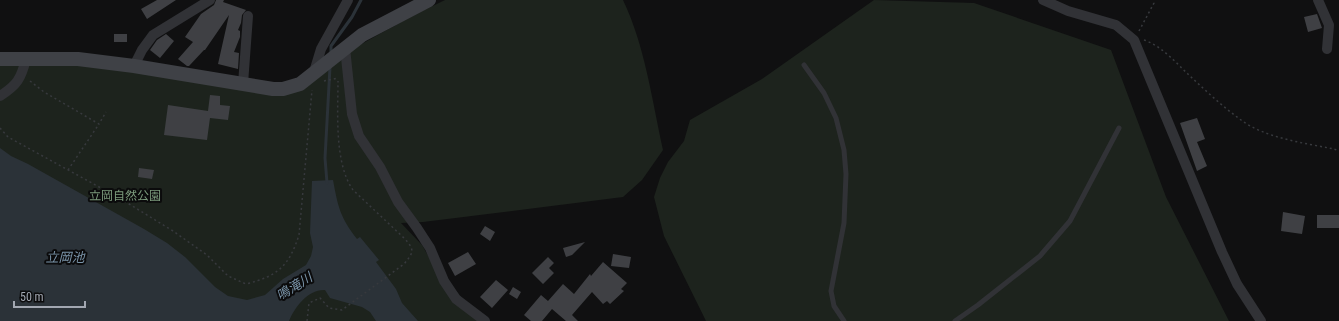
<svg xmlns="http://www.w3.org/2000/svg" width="1339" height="321" viewBox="0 0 1339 321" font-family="'Roboto Condensed','Noto Sans JP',sans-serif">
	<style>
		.green { fill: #1d231d }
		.water { fill: #2b3238 }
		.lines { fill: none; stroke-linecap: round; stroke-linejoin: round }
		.stream { stroke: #2b3238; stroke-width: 3 }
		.building { fill: #3f4044 }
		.path { stroke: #37393d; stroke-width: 1.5; stroke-dasharray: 2 3; stroke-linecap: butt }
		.lane { stroke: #313236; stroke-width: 5 }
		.street { stroke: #313236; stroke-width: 10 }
		.secondary { stroke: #3f4146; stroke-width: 14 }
		.labels { text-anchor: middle; stroke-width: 4; stroke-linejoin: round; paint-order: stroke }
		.park-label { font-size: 12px; fill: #7b9a7c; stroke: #0b0b0c }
		.water-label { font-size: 13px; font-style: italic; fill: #7b95aa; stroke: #0b0b0c }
	</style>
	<rect width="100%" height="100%" fill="#101011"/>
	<path class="green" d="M445 0H623C645 46 652 100 663 150L642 180 623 197 423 222 401 223 422 245 433 264 482 321H0V65L77 63 277 95C332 61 386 28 445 0Z
		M874 0 974 3 1111 50 1166 197 1229 321H706L664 236 654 197 660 178 668 162 684 141 690 120 762 79Z"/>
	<path class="water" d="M0 148 11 156 28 164 144 229 167 243 185 257 215 287 228 296 247 300 265 295 283 279 306 265 311 256 313 247 310 233 312 181 333 180C338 207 340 217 357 239L360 237 379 260 376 262 396 289 402 303 418 321H376L370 312 362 307 330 298 325 290C308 289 295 307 289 321H0Z"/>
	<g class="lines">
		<path class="stream" d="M331 53V46L352 17 361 0
			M327 183 325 158 330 67"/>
	</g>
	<path class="building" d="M157 0H176L147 19 141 9Z
		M216 0H224L223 2 246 10 242 15 241 23 238 30 240 31V37L234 52 239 53 238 69 218 64 229 15 205 50H204L189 66H187L178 59 193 42 185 37 201 14 214 5Z
		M1317 14 1322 28 1308 32 1304 17Z
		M114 34H127V42H114Z
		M166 34 174 41 160 58 150 50 157 40Z
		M210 95 220 96V105L230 106 228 120 210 118 207 140 164 135 168 105 208 111Z
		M1197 118 1205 139 1197 142 1207 166 1197 171 1180 123Z
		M139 168 154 170 152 179 138 177Z
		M1283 212 1305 216 1302 234 1281 231Z
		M1317 215H1339V228H1317Z
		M485 226 495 232 490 241 480 234Z
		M585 242 572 255 566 257 563 248Z
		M468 252 476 264 455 276 448 263Z
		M613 254 631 257 629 268 611 266Z
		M548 257 554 263 549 268 554 273 543 284 532 273Z
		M603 262 627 283 621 289 624 291 610 304 607 301 603 304 592 292 572 315 578 321H566L552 309 542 321H531L524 315 541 295 548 301 563 284 574 294 590 274 591 276Z
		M496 280 508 290 492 308 480 297Z
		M513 287 521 292 517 299 509 294Z"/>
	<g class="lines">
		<path class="path" d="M1139 31 1154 3V0
			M1144 40C1162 46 1176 63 1190 76 1206 91 1223 107 1241 120 1265 138 1304 143 1334 149L1339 151
			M30 81 44 92 99 124 106 112
			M324 81 338 78
			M0 128 8 137 121 199 173 231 207 255 228 276 246 284C278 276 289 266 299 235L312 90
			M68 170 99 124
			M307 321 309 303 320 298 329 308 342 310 404 264C414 252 415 250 404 238L353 190C334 163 338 112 338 81"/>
		<path class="lane" d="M804 65 824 93 836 118 844 150 846 174 844 223 831 291 834 306 844 321
			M955 321 978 305 1040 256 1070 221 1119 128"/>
		<path class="street" d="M1043 0 1068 11 1116 25 1134 40 1222 252 1237 284 1261 321
			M1318 0 1329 25 1327 49
			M345 48 352 114 359 136 380 167 398 202 417 228 430 248 444 281 456 299 485 321
			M134 66 142 50 153 35 210 0
			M314 72 321 49 348 0
			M243 84 248 16
			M0 96C17 85 21 79 26 59"/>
		<path class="secondary" d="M0 59H78L134 66 273 89H283L300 84 362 35 429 0"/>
	</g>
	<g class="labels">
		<g class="park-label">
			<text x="125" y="200">立岡自然公園</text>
		</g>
		<g class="water-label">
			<text x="65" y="262">立岡池</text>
			<text transform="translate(294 286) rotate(-32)" y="5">鳴滝川</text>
		</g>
	</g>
	<path d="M14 301v6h71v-6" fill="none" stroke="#a2a7b1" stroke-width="2"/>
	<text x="20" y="301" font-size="12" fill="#a2a7b1" stroke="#0b0b0c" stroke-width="3" paint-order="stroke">50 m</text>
</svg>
